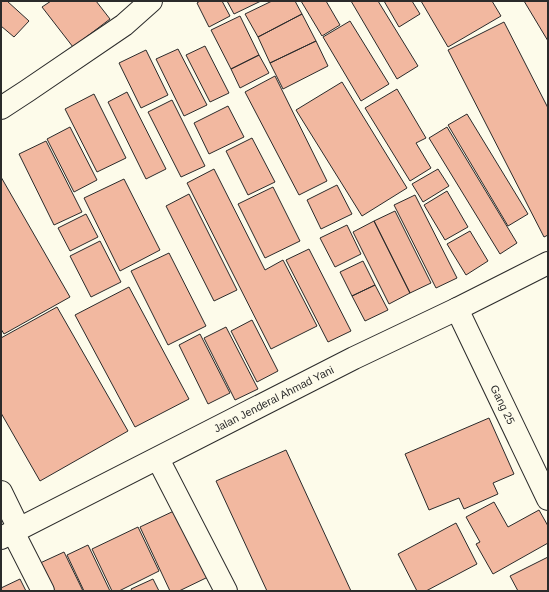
<svg xmlns="http://www.w3.org/2000/svg" width="549" height="592" viewBox="0 0 549 592" font-family="Helvetica,sans-serif">
	<style>
		.building { fill: #f2b8a0; stroke: #2b2b2b }
		.lines { fill: none; stroke-linecap: round; stroke-linejoin: round }
		.street-casing { stroke: #2b2b2b; stroke-width: 24 }
		.secondary-casing { stroke: #2b2b2b; stroke-width: 24 }
		.street { stroke: #fdfbea; stroke-width: 22 }
		.secondary { stroke: #fdfbea; stroke-width: 22 }
		.labels { text-anchor: middle; stroke-width: 3; stroke-linejoin: round; paint-order: stroke }
		.street-label { font-size: 11px; fill: #2b2b2b; stroke: #fdfbea }
	</style>
	<rect width="100%" height="100%" fill="#fdfbea"/>
	<path class="building" d="M1 1H7L29 21 14 37 1 26Z
		M51 1H96L110 19 73 47 42 7Z
		M200 1H222L230 16 209 27 197 3Z
		M227 1H261L234 14Z
		M272 1H295L302 14 258 37 245 14Z
		M301 1H326L340 25 322 36Z
		M351 1H378L418 66 397 79Z
		M384 1H412L420 14 399 27Z
		M421 1H492L501 16 448 47Z
		M524 1H548V41Z
		M302 14 316 41 270 63 258 37Z
		M240 16 259 55 231 69 211 30Z
		M350 21 389 84 361 101 323 37Z
		M504 22 548 108V235L544 237 448 50Z
		M316 41 328 66 283 89 270 63Z
		M205 46 229 93 210 102 186 55Z
		M178 49 207 105 184 116 156 59Z
		M146 50 168 95 141 108 119 63Z
		M259 55 269 73 240 88 231 69Z
		M275 76 327 181 299 195 245 92Z
		M342 82 407 188 362 216 296 110Z
		M397 89 426 138 416 143 431 168 410 181 365 108Z
		M127 92 166 169 146 179 108 102Z
		M94 94 126 158 97 172 65 109Z
		M172 100 205 166 181 177 148 112Z
		M228 106 244 137 209 154 194 123Z
		M467 114 528 214 508 226 448 125Z
		M70 127 97 180 74 192 47 139Z
		M447 127 517 243 500 254 429 138Z
		M252 138 275 182 248 195 226 151Z
		M46 141 82 212 54 225 19 154Z
		M214 169 265 270 283 260 317 326 271 349 187 183Z
		M438 169 449 186 423 202 412 184Z
		M1 177 70 297 4 334 1 329Z
		M124 179 160 250 120 271 84 198Z
		M337 185 352 214 321 229 307 200Z
		M273 187 300 241 265 258 238 204Z
		M447 191 468 227 445 240 424 205Z
		M189 194 237 290 214 301 166 206Z
		M415 195 457 278 436 288 394 205Z
		M395 211 431 283 410 293 374 221Z
		M86 214 98 237 70 251 58 228Z
		M374 221 410 293 389 304 353 232Z
		M347 225 361 254 335 267 320 238Z
		M470 231 488 261 466 275 447 244Z
		M100 241 121 282 91 297 70 256Z
		M309 249 351 331 328 342 286 260Z
		M169 253 206 326 168 345 131 271Z
		M363 261 375 285 352 296 340 272Z
		M375 285 388 310 365 321 352 296Z
		M129 287 189 399 135 427 75 315Z
		M57 307 128 431 40 481 1 413V338Z
		M252 320 278 371 257 382 231 331Z
		M226 327 258 389 235 400 204 338Z
		M200 334 230 393 208 404 179 345Z
		M489 418 514 474 493 483 498 494 464 509 459 498 429 510 405 454Z
		M286 450 351 591H267L216 481Z
		M494 502 508 527 539 510 548 526V543L493 574 476 544 480 542 466 517Z
		M176 510 208 577 179 591H170L140 527Z
		M456 523 477 564 426 591H417L398 554Z
		M138 527 159 571 119 591H112L92 549Z
		M88 545 110 591H84L67 555Z
		M64 552 83 591H51L38 564Z
		M548 557V591H518L510 576Z
		M20 579 26 591H1V588Z
		M153 579 159 591H132L131 589Z"/>
	<g class="lines">
		<defs>
			<g id="street">
				<path d="M1 108 27 91 124 25 151 1"/>
				<path id="s1" d="M457 309 548 499"/>
				<path d="M158 459 226 591"/>
				<path d="M1 492 19 529"/>
				<path d="M13 532 43 591"/>
			</g>
			<g id="secondary">
				<path id="s2" d="M1 538 354 358 457 309 548 263"/>
			</g>
		</defs>
		<use href="#street" class="street-casing"/>
		<use href="#secondary" class="secondary-casing"/>
		<use href="#street" class="street"/>
		<use href="#secondary" class="secondary"/>
	</g>
	<g class="labels">
		<g class="street-label">
			<text dy="4" stroke="none"><textPath href="#s2" startOffset="306">Jalan Jenderal Ahmad Yani</textPath></text>
			<text dy="4" stroke="none"><textPath href="#s1" startOffset="106">Gang 25</textPath></text>
		</g>
	</g>
	<rect width="549" height="592" fill="none" stroke="#2b2b2b" stroke-width="4"/>
</svg>
